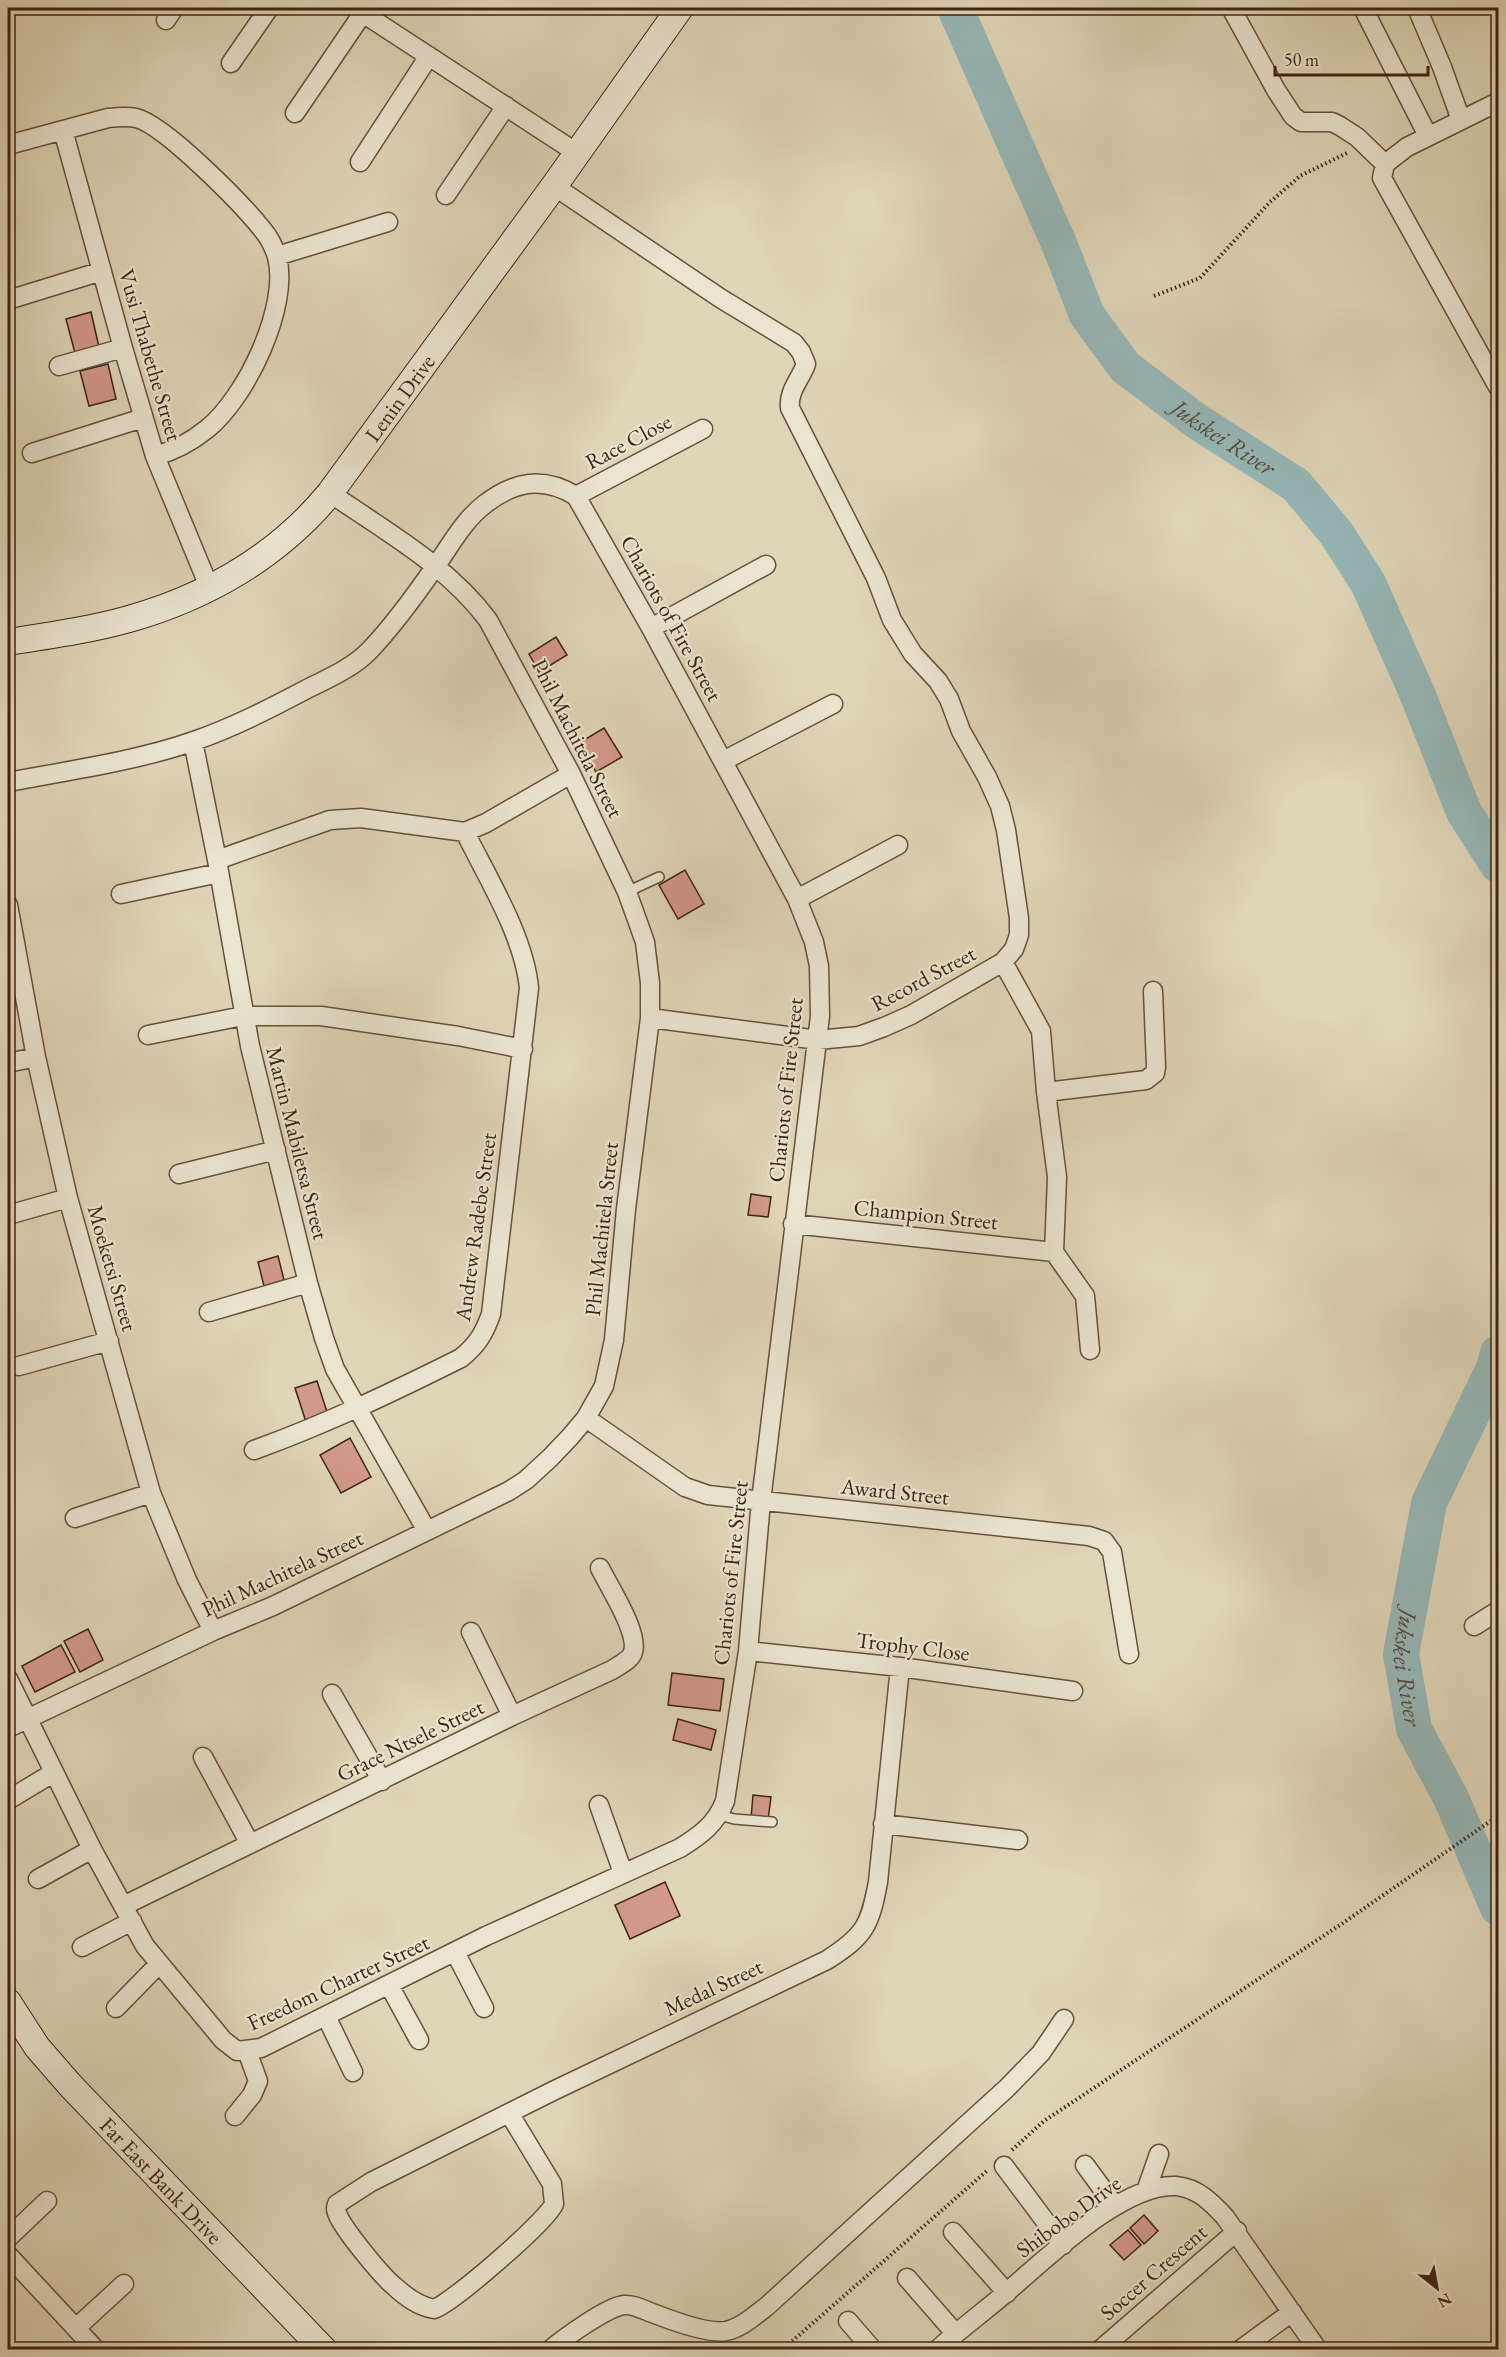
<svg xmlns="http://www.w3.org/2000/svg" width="1506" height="2357" viewBox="0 0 1506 2357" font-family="'EB Garamond',serif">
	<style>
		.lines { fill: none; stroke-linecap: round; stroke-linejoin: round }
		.river { stroke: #96b7b7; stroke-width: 36 }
		.building { fill: #d2988b; stroke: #3f2310; stroke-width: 1.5 }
		.lane-casing { stroke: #67503a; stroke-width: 12 }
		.street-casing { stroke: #67503a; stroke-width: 21 }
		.secondary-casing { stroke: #3f2310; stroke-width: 28 }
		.path { stroke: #3f2310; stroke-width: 4; stroke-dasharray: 1.5 3; stroke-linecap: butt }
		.lane { stroke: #eae4d0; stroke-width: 9 }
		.street { stroke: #eae4d0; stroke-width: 18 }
		.secondary { stroke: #eae4d0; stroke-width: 26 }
		.labels { text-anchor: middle; stroke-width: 4.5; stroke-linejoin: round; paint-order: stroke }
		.street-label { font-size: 22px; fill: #3f2310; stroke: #eae4d0 }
		.water-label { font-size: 24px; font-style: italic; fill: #55483a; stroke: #eae4d0 }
	</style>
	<rect width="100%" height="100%" fill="#dfd5b7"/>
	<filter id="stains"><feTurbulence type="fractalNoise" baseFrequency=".00333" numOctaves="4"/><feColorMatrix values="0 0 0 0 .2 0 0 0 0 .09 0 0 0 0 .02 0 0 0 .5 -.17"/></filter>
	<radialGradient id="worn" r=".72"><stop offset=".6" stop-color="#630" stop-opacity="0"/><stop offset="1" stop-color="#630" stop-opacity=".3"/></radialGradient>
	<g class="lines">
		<g class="river">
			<path id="s1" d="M955 8 1060 246 1087 315 1125 367 1195 420 1296 485 1336 533 1368 583 1417 693 1464 812 1498 865"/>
			<path id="s2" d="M1498 1353 1494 1368 1429 1503 1401 1654 1414 1729 1451 1798 1498 1908"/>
		</g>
	</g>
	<path class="building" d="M91 312 99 347 75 353 66 319Z
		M108 364 116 399 89 406 80 371Z
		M556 637 567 655 539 672 529 654Z
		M604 728 622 757 596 772 579 743Z
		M685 870 704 904 678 919 659 885Z
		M751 1194 771 1197 768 1217 748 1215Z
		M278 1256 284 1280 264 1286 258 1262Z
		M317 1381 328 1415 306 1422 295 1388Z
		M350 1438 371 1477 341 1493 320 1455Z
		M88 1629 103 1660 80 1672 64 1641Z
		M61 1645 75 1672 35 1692 22 1666Z
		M672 1673 724 1679 720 1711 668 1705Z
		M678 1719 716 1730 711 1750 673 1740Z
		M753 1795 771 1797 768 1820 751 1818Z
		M665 1882 680 1916 630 1939 615 1905Z
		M1144 2215 1158 2231 1144 2244 1130 2228Z
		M1128 2230 1141 2245 1124 2260 1110 2245Z"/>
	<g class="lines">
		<defs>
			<path id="lane" d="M627 892 659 877
				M719 1815 734 1819 772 1822"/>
			<path id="street" d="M355 8 577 153
				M1231 8 1276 90 1293 116 1301 122H1332L1340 126 1357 137 1385 164
				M1363 8 1428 136
				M1417 8 1442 67 1461 120
				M166 20 174 8
				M231 63 269 8
				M1498 102 1407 147 1385 164 1382 178 1498 387
				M295 113 363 13
				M63 130 123 348 155 456 210 589
				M8 145 108 118C118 117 127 116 136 118 165 125 242 204 262 229 269 237 274 247 277 257 290 306 246 398 207 429 192 441 174 451 155 456
				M360 162 429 56
				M554 186 720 298 794 343 801 352 806 364C800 380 788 391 790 408L876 578 892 620 913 654 938 681 949 699 961 731 987 777 1000 806 1006 830 1019 918V935L1014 949 1003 962 911 1015 884 1027 859 1036 818 1040 650 1018
				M446 195 506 106
				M277 256 388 222
				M8 300 102 271
				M59 366 123 348
				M32 453 143 418
				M576 496 703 429
				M651 628 766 565
				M193 741 217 860 250 1046 308 1283 324 1338 335 1369 427 1531
				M723 761 833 704
				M8 782C67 771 137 761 194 741 232 728 269 709 305 690 327 679 353 668 370 650 392 627 419 590 437 564 452 543 464 520 485 504 515 481 543 476 576 496L651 628 797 899 814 942 819 966 820 1016 761 1501 748 1651 725 1801C716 1824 701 1835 680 1848L486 1936 261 2048 237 2051 223 2040 145 1946 92 1849 8 1679
				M217 860 330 820 361 818 465 832 486 823 571 774
				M121 894 219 873
				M797 899 898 845
				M8 905 36 1057 68 1198 151 1493 187 1580 213 1631
				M1003 962 1041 1031 1046 1092 1057 1177 1054 1252 1085 1296 1090 1350
				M148 1035 243 1016H321L458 1036 523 1049
				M8 1063 36 1057
				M1046 1092 1146 1080 1155 1073 1156 1067 1153 991
				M179 1174 276 1150
				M8 1215 68 1198
				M793 1224 1054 1252
				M209 1312 308 1283
				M19 1366 109 1341
				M586 1418 685 1487 708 1495 1089 1536 1104 1541 1112 1552 1129 1654
				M254 1450C326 1424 393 1392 461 1358 477 1345 484 1334 491 1314L529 988C524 936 488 879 465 832
				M75 1518 151 1493
				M1474 1626 1498 1611
				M471 1632 512 1716
				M748 1651 900 1667 1073 1691
				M332 1694 382 1781
				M8 1728 213 1631 273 1606 509 1491 526 1480 550 1458 570 1437 586 1418 604 1386 614 1340 626 1209 650 1018V983L645 942 627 892 571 774 488 620C448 566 385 531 330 493
				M203 1757 250 1844
				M8 1800 53 1773
				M599 1805 623 1873
				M883 1824 1018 1840
				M38 1879 92 1849
				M123 1906 512 1716 612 1670C619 1665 631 1660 633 1652 639 1632 609 1587 600 1568
				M82 1947 132 1921
				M455 1952 484 2008
				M389 1985 419 2040
				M116 2008 159 1964
				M326 2016 353 2072
				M509 2113 552 2184 554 2204C546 2222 452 2303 434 2309 418 2306 406 2297 394 2286 381 2275 342 2228 337 2213 335 2208 336 2208 337 2204L371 2182 553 2091 827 1960C865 1936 870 1925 878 1882L900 1667
				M235 2116 252 2095 258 2081 247 2051
				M1085 2165 1115 2206
				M1004 2166 1063 2245
				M1146 2191 1159 2154
				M953 2232 1007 2293
				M8 2238 47 2201
				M8 2255 96 2350
				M907 2278 955 2333
				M848 2321 873 2350
				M76 2328 124 2284
				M550 2350C564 2338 607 2307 624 2305 634 2304 646 2311 655 2314 673 2321 708 2334 726 2331 741 2328 754 2316 766 2307L1007 2088 1041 2053 1064 2019
				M937 2350C960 2329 985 2311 1008 2291 1047 2258 1123 2183 1176 2186 1198 2188 1212 2203 1225 2217L1318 2350
				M1100 2350 1237 2231
				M1240 2350 1292 2312"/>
			<g id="secondary">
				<path id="s3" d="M8 642C47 636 90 630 129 619 207 597 278 556 330 493L554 186 680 8"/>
				<path id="s4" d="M8 2002 37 2047 70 2085 324 2350"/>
			</g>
		</defs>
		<use href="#lane" class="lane-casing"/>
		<use href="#street" class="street-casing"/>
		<use href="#secondary" class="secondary-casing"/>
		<path class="path" d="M1154 296 1200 278 1270 202 1300 176 1347 153
			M1012 2150 1044 2121 1340 1925 1498 1816
			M782 2350 988 2170"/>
		<use href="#lane" class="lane"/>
		<use href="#street" class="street"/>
		<use href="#secondary" class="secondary"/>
	</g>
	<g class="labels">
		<g class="street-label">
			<text transform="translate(151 355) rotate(74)" y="8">Vusi Thabethe Street</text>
			<text dy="8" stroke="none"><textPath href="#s3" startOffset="482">Lenin Drive</textPath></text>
			<text transform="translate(628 441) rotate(-28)" y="8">Race Close</text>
			<text transform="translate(672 618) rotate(61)" y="8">Chariots of Fire Street</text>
			<text transform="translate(578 738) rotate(63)" y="8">Phil Machitela Street</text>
			<text transform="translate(923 978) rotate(-28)" y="8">Record Street</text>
			<text transform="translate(785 1090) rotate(-84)" y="8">Chariots of Fire Street</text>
			<text transform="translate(298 1143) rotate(76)" y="8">Martin Mabiletsa Street</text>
			<text transform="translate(926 1214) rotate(6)" y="8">Champion Street</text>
			<text transform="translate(475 1227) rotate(-82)" y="8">Andrew Radebe Street</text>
			<text transform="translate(601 1229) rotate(-84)" y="8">Phil Machitela Street</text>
			<text transform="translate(113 1268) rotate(74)" y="8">Moeketsi Street</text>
			<text transform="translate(895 1491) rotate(6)" y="8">Award Street</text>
			<text transform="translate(282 1573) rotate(-25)" y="8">Phil Machitela Street</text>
			<text transform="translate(730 1573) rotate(-84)" y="8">Chariots of Fire Street</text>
			<text transform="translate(913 1646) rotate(7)" y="8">Trophy Close</text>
			<text transform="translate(410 1740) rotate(-26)" y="8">Grace Ntsele Street</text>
			<text transform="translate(338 1982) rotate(-25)" y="8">Freedom Charter Street</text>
			<text transform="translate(713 1987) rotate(-25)" y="8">Medal Street</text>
			<text dy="8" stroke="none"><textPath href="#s4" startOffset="236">Far East Bank Drive</textPath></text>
			<text transform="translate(1068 2216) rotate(-36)" y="8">Shibobo Drive</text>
			<text transform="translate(1153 2272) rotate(-41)" y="8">Soccer Crescent</text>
		</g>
		<g class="water-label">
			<text dy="8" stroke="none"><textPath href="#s1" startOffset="520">Jukskei River</textPath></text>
			<text dy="8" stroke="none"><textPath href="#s2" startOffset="333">Jukskei River</textPath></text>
		</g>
	</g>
	<rect width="1506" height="2357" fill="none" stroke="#dfd5b7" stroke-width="30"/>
	<rect x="9" y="9" width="1488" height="2339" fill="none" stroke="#3f2310" stroke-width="3"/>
	<rect x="15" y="15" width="1476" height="2327" fill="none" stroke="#3f2310" stroke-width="1.5"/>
	<g transform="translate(1437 2288) rotate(149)" stroke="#eae4d0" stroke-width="4.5" paint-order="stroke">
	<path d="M0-4.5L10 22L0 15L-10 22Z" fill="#3f2310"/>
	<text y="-9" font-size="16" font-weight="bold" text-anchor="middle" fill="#3f2310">N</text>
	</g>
	<path d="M1275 66v9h153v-9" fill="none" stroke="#3f2310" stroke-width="3"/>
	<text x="1284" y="66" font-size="18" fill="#3f2310" stroke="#eae4d0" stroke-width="4.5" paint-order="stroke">50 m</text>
	<rect width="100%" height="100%" filter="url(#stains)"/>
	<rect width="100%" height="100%" fill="url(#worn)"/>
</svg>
